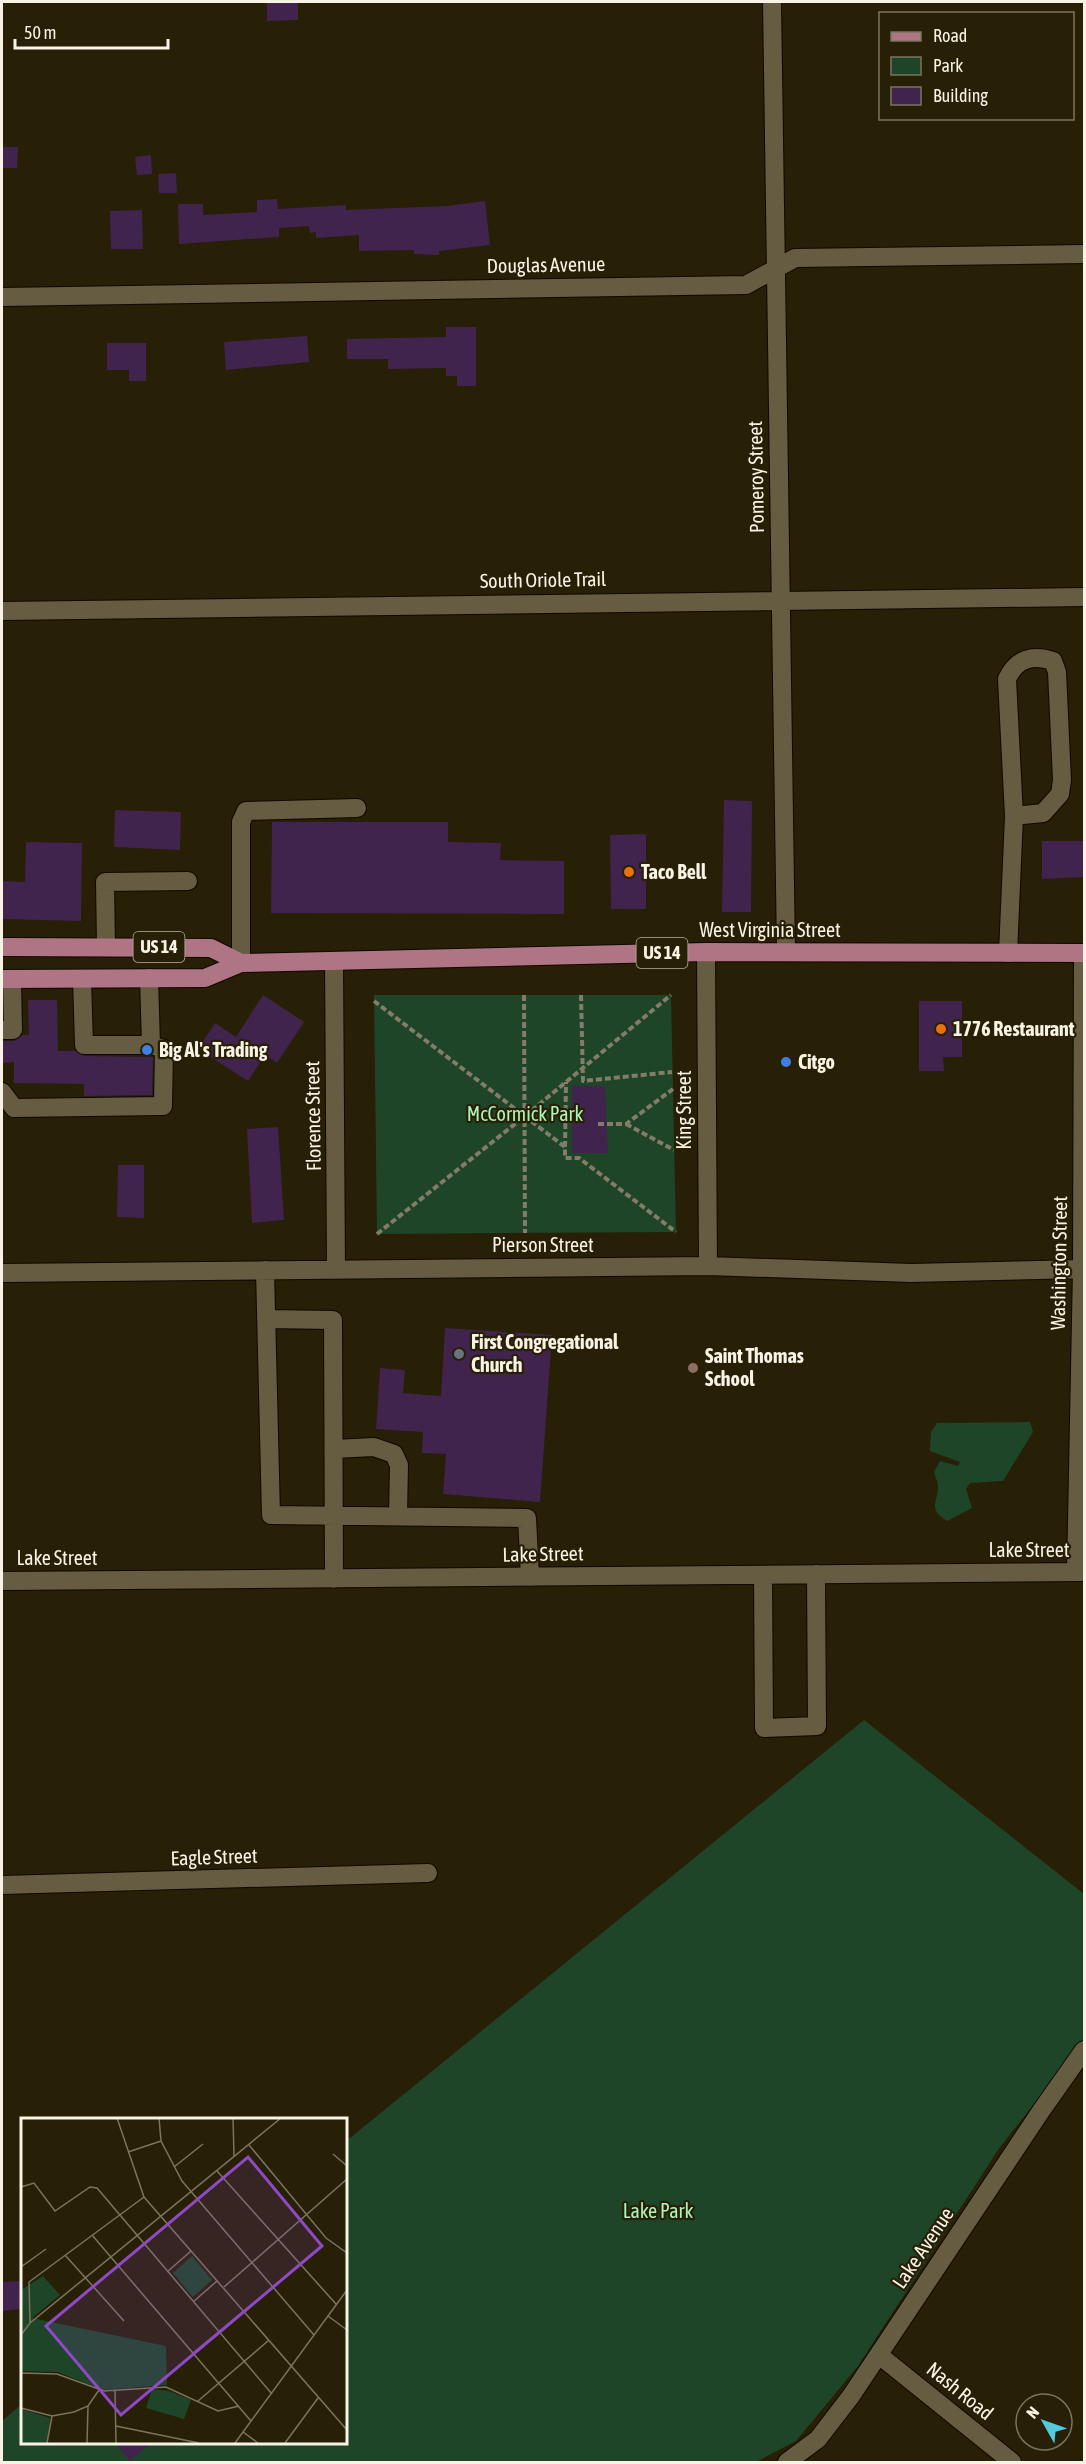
<svg xmlns="http://www.w3.org/2000/svg" width="1086" height="2464" viewBox="0 0 1086 2464" font-family="'Asap Condensed',sans-serif">
	<style>
		.green { fill: #1f4528 }
		.building { fill: #40244d }
		.lines { fill: none; stroke-linecap: round; stroke-linejoin: round }
		.minor-casing { stroke: #100800; stroke-width: 20 }
		.major-casing { stroke: #100800; stroke-width: 20 }
		.path { stroke: #837c68; stroke-width: 4; stroke-dasharray: 6 3; stroke-linecap: butt }
		.minor { stroke: #655c42; stroke-width: 18 }
		.major { stroke: #af7585; stroke-width: 18 }
		.food-dot { fill: #e8710a; stroke: #271f06; stroke-width: 2 }
		.shop-dot { fill: #3f7fe0; stroke: #271f06; stroke-width: 2 }
		.worship-dot { fill: #6b7280; stroke: #271f06; stroke-width: 2 }
		.education-dot { fill: #8d6e63; stroke: #271f06; stroke-width: 2 }
		.labels { text-anchor: middle; stroke-width: 4.5; stroke-linejoin: round; paint-order: stroke }
		.shield { fill: #271f06; stroke: #b9b3a1; stroke-width: 1.5 }
		.shield-label { font-size: 18px; font-weight: bold; fill: #f8f3e4 }
		.street-label { font-size: 20px; fill: #f8f3e4; stroke: #271f06 }
		.poi-label { font-size: 20px; font-weight: bold; fill: #f8f3e4; stroke: #271f06; text-anchor: start }
		.park-label { font-size: 20px; fill: #adf5b9; stroke: #271f06 }
		.inset-road { fill: none; stroke: #7b745f; stroke-width: 1.5 }
		.view { fill: #8e4ac5; fill-opacity: 0.15; stroke: #8e4ac5; stroke-width: 3 }
		.inset-edge { fill: none; stroke: #f8f3e4; stroke-width: 3 }
	</style>
	<rect width="100%" height="100%" fill="#271f06"/>
	<path class="green" d="M374 995H671L676 1232 377 1234Z
		M1030 1422 1033 1432 1003 1481 970 1483 966 1489 972 1508 947 1521C927 1508 938 1503 938 1486 938 1482 935 1476 934 1472L940 1461 958 1466 960 1462 930 1451 931 1432 937 1423Z
		M864 1720 1084 1894V2041L1000 2147 858 2366 796 2441 756 2462H2V2421L22 2404V2442H345V2142Z"/>
	<path class="building" d="M267 2H298V20L267 21Z
		M2 147H18L17 168H2Z
		M151 155 152 174 137 175 135 157Z
		M176 173 177 193H159L158 174Z
		M277 199 278 209 346 205V210L447 206 485 201 490 245 439 251V255L414 254V250L359 251V235L316 238V232L310 233 309 226 279 228V237L179 244 178 204H203V215L257 212V200Z
		M142 210 143 249H111L110 211Z
		M446 327H476V386H457V376H446V368L388 369V359H347V339L446 337Z
		M307 336 309 362 226 370 224 342Z
		M107 343H146V381H129V370H107Z
		M724 800 752 801 751 912H722Z
		M115 810 181 812 180 850 114 847Z
		M272 822H448V842L501 843 500 860 564 861V914L271 913Z
		M646 834V909H611L610 835Z
		M1042 841H1084V877L1042 879Z
		M26 842 82 843 81 921 2 919V881L25 882Z
		M263 995 304 1022 277 1063 265 1055 248 1081 198 1049 215 1023 236 1037Z
		M28 1000H57L58 1051H75L84 1056 153 1057 152 1095 84 1096V1084L14 1083V1062L2 1063V1041H14L23 1035H29Z
		M919 1001H962V1057H943L944 1071H919Z
		M572 1086H605L608 1153H572Z
		M278 1127 284 1220 252 1223 247 1129Z
		M118 1165H144V1218L117 1217Z
		M445 1328 552 1335 540 1502 443 1494 446 1454 422 1453 423 1432 376 1429 380 1368 405 1370 403 1393 441 1396Z
		M20 2281 22 2309 2 2311V2282Z
		M114 2442H153L130 2461Z"/>
	<g class="lines">
		<defs>
			<path id="minor" d="M772 2 786 952
				M2 297 746 285 795 258 1084 254
				M2 611 1084 597
				M106 946 105 882 188 881
				M706 952 708 1266
				M1008 953 1014 816 1007 679C1016 659 1032 654 1053 661L1057 672 1062 780 1060 794 1043 813 1014 816
				M334 962 336 1269
				M241 963V822L246 811 357 808
				M149 978 151 1045
				M2 1030H13L12 979
				M2 1092 14 1108 163 1106 164 1049 151 1045H84L82 979
				M265 1270 271 1515 527 1518 530 1577
				M2 1273 708 1266 911 1273 1084 1269
				M266 1319 333 1320 334 1579
				M334 1449 374 1447 394 1454 399 1465 398 1516
				M1076 1572 1082 1269 1083 953
				M763 1575 764 1728 817 1726 816 1574
				M2 1581 1084 1572
				M2 1885 428 1873
				M879 2355 1012 2462
				M787 2462 818 2439 851 2396 1041 2111 1084 2050"/>
			<path id="major" d="M2 947 211 948 241 963
				M2 979 205 978 241 963 706 952 1084 953"/>
		</defs>
		<use href="#minor" class="minor-casing"/>
		<use href="#major" class="major-casing"/>
		<path class="path" d="M524 995 525 1233
			M581 995 583 1081 672 1072
			M374 1001 565 1147V1158H579L676 1232
			M598 1124H626L673 1089
			M626 1124 674 1150
			M565 1147 566 1082
			M377 1234 525 1116 671 995"/>
		<use href="#minor" class="minor"/>
		<use href="#major" class="major"/>
	</g>
	<g class="food-dot">
		<circle cx="629" cy="872" r="6"/>
		<circle cx="941" cy="1029" r="6"/>
	</g>
	<g class="shop-dot">
		<circle cx="147" cy="1050" r="6"/>
		<circle cx="786" cy="1062" r="6"/>
	</g>
	<circle class="worship-dot" cx="459" cy="1354" r="6"/>
	<circle class="education-dot" cx="693" cy="1368" r="6"/>
	<g class="labels">
		<g class="shield">
			<rect x="133.5" y="932" width="51" height="30" rx="4.5"/>
			<rect x="636.5" y="938" width="51" height="30" rx="4.5"/>
		</g>
		<g class="shield-label">
			<text x="159" y="953">US 14</text>
			<text x="662" y="959">US 14</text>
		</g>
		<g class="street-label">
			<text transform="translate(546 265) rotate(-1)" y="7">Douglas Avenue</text>
			<text transform="translate(756 477) rotate(-91)" y="7">Pomeroy Street</text>
			<text transform="translate(543 580) rotate(-1)" y="7">South Oriole Trail</text>
			<text x="770" y="937">West Virginia Street</text>
			<text transform="translate(684 1110) rotate(-90)" y="7">King Street</text>
			<text transform="translate(313 1116) rotate(-91)" y="7">Florence Street</text>
			<text x="543" y="1252">Pierson Street</text>
			<text transform="translate(1059 1263) rotate(-89)" y="7">Washington Street</text>
			<text x="1029" y="1557">Lake Street</text>
			<text transform="translate(543 1554) rotate(-1)" y="7">Lake Street</text>
			<text x="57" y="1565">Lake Street</text>
			<text transform="translate(214 1857) rotate(-2)" y="7">Eagle Street</text>
			<text transform="translate(923 2248) rotate(-56)" y="7">Lake Avenue</text>
			<text transform="translate(960 2391) rotate(39)" y="7">Nash Road</text>
		</g>
		<g class="poi-label">
			<text x="641" y="879">Taco Bell</text>
			<text x="953" y="1036">1776 Restaurant</text>
			<text x="159" y="1057">Big Al's Trading</text>
			<text x="798" y="1069">Citgo</text>
			<text x="471" y="1349">First Congregational<tspan x="471" dy="23">Church</tspan></text>
			<text x="705" y="1363">Saint Thomas<tspan x="705" dy="23">School</tspan></text>
		</g>
		<g class="park-label">
			<text x="525" y="1121">McCormick Park</text>
			<text x="658" y="2218">Lake Park</text>
		</g>
	</g>
	<g transform="translate(21 2118)">
		<rect width="326" height="326" fill="#271f06"/>
		<path d="M171 138 191 162 172 179 152 155ZM22 158 39 177 11 200 145 228 146 267 82 272 37 254 0 253V172ZM131 271 148 273 170 282 163 301 125 290ZM0 291 29 300 26 325H0Z" fill="#1f4528"/>
		<path class="inset-road" d="M96 0 123 79 326 312M138 0 140 23 161 63 293 217M212 0 213 38M228 27 305 120 326 135M107 34 140 23M312 36 326 48M153 49 182 26M196 53 315 186M0 69 13 65 34 93 69 69 76 70 251 276M71 117 230 303M44 137 103 203M0 149 25 131M146 154 170 133M203 169 326 61M172 184 196 163M307 198 326 212M9 205 8 164 123 79M0 217 9 205 260 0M172 235 222 194M0 255 36 256 83 273 145 269 197 293 218 288M94 273 95 325M177 283 248 222M0 290 31 298 53 294 67 288 78 272M95 308 178 325M222 314 237 325M26 325 31 298M66 325 67 288M214 325 326 172M264 325 297 280"/>
		<path class="view" d="M227 39 301 128 100 297 25 208Z"/>
		<rect width="326" height="326" class="inset-edge"/>
	</g>
	<rect width="1086" height="2464" fill="none" stroke="#f8f3e4" stroke-width="6"/>
	<rect x="879" y="12" width="195" height="108" fill="#271f06" stroke="#7b745f" stroke-width="1.5"/>
	<rect x="891" y="32" width="30" height="9" fill="#af7585" stroke="#7b745f" stroke-width="1.5"/>
	<text x="933" y="42" font-size="18" fill="#f8f3e4">Road</text>
	<rect x="891" y="57" width="30" height="18" fill="#1f4528" stroke="#7b745f" stroke-width="1.5"/>
	<text x="933" y="72" font-size="18" fill="#f8f3e4">Park</text>
	<rect x="891" y="87" width="30" height="18" fill="#40244d" stroke="#7b745f" stroke-width="1.5"/>
	<text x="933" y="102" font-size="18" fill="#f8f3e4">Building</text>
	<g transform="translate(1044 2422) rotate(310)"><circle r="28" fill="#271f06" stroke="#7b745f" stroke-width="1.5"/>
	<path d="M0-4.5L10 22L0 15L-10 22Z" fill="#54cadd"/>
	<text y="-9" font-size="16" font-weight="bold" text-anchor="middle" fill="#f8f3e4">N</text>
	</g>
	<path d="M15 39v9h153v-9" fill="none" stroke="#f8f3e4" stroke-width="3"/>
	<text x="24" y="39" font-size="18" fill="#f8f3e4" stroke="#271f06" stroke-width="4.5" paint-order="stroke">50 m</text>
</svg>
